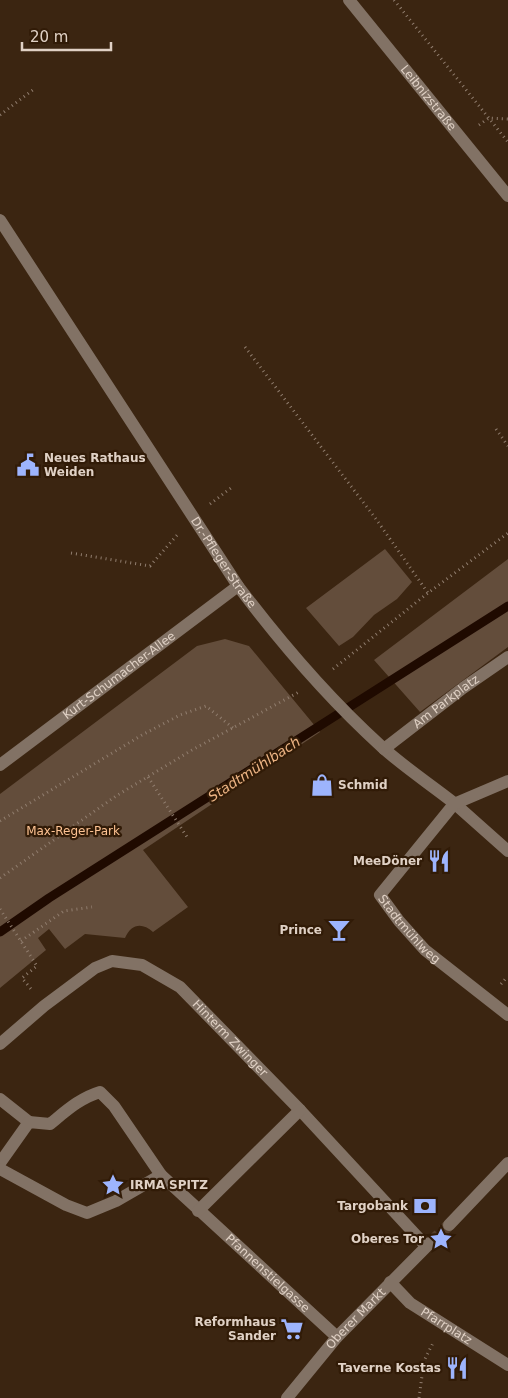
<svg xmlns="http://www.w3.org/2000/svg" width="508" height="1398" viewBox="0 0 508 1398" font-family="'DejaVu Sans',sans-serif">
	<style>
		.green { fill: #634d3b }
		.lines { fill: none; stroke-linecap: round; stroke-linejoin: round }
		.stream { stroke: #1f0a00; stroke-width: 9 }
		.minor-tunnel { stroke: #543f2c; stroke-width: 12; stroke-dasharray: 12 6; stroke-linecap: butt }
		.path { stroke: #917e6f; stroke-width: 3; stroke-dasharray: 1 4; stroke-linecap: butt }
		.minor { stroke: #827265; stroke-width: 12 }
		.labels { text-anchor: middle; stroke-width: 4.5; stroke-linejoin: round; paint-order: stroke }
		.street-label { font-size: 12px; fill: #e0d1c5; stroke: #311b07 }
		.poi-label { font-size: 12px; font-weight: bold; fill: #e0d1c5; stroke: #311b07; text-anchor: end }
		.park-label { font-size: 12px; fill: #fec393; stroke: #311b07 }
		.water-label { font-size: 14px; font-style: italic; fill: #edb484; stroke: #311b07 }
	</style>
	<rect width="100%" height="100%" fill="#3b2511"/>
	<path class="green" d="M385 549 412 582 397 599 374 615 353 637 339 646 306 608Z
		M508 559V647L420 712 374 660Z
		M225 639 249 646 320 732 143 850 188 907 153 932C142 922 131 924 125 938L85 934 65 949 49 929 38 938 46 950 0 988V794L197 646Z"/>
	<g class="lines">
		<path class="stream" d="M0 932 49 898 508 606"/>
		<path class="minor-tunnel" d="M430 1243 449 1225"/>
		<path class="path" d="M394 0 508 142
			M0 115 34 89
			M479 125 489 118 508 119
			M245 347 376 519 428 593
			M496 429 508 446
			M210 504 231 488
			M71 553 150 566 178 534
			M333 669 428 593 508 533
			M148 777 187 837
			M0 821 142 735 180 715 206 706 233 728
			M0 878 116 796 192 750 299 692
			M0 909 37 966 22 978 31 989
			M21 941 64 911 92 907
			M501 984 507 977
			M419 1398 424 1361 433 1343"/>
		<g class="minor">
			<path id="s1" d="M349 0 508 196"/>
			<path id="s2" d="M0 220 238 586C281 643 329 699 382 747 404 767 430 784 454 803 472 819 490 835 508 851"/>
			<path id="s3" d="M384 749 463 688 508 657"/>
			<path id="s4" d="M0 765 238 586"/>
			<path id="s5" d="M508 781 454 804 380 895 399 921 425 950 508 1015"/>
			<path id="s6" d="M0 1044 44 1006 95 968 112 961 142 965 180 987 300 1110 426 1246"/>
			<path d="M0 1099 29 1122"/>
			<path d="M0 1163 29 1122 50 1124C66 1111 80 1098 100 1092L114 1106 161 1175"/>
			<path id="s7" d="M0 1169 66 1205 87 1213 116 1201 161 1175 337 1337"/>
			<path d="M198 1211 300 1110"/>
			<path d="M449 1225 508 1163"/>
			<path id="s8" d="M390 1282 410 1303 508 1365"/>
			<path id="s9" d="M287 1398 337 1337 430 1243"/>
		</g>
	</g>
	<defs>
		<symbol id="civic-bare" viewBox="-9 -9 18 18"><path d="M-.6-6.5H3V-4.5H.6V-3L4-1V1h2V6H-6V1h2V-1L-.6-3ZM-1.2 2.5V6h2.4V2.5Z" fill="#9db4fd" stroke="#311b07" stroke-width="2.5" paint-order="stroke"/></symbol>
		<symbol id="shop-bare" viewBox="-9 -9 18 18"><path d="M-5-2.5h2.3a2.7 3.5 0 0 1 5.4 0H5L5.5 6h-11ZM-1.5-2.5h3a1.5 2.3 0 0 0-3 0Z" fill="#9db4fd" stroke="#311b07" stroke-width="2.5" paint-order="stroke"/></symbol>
		<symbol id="restaurant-bare" viewBox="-9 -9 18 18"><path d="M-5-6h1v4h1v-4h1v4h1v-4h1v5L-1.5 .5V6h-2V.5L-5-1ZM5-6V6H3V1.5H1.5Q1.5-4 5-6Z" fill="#9db4fd" stroke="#311b07" stroke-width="2.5" paint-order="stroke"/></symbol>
		<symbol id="bar-bare" viewBox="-9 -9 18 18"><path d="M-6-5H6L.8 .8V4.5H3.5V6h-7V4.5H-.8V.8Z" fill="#9db4fd" stroke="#311b07" stroke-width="2.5" paint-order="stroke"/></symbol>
		<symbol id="sight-bare" viewBox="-9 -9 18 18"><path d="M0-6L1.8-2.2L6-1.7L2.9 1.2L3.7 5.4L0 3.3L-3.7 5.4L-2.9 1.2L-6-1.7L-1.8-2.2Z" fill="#9db4fd" stroke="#311b07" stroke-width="2.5" paint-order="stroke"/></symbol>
		<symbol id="bank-bare" viewBox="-9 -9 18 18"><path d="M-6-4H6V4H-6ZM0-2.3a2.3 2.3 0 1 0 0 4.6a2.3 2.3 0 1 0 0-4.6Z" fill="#9db4fd" stroke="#311b07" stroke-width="2.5" paint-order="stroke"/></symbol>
		<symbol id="supermarket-bare" viewBox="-9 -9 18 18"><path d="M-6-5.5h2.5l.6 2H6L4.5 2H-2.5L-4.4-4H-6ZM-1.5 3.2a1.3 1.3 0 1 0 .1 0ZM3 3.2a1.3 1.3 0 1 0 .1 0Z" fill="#9db4fd" stroke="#311b07" stroke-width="2.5" paint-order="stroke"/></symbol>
	</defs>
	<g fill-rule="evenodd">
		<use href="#civic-bare" x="12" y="449" width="32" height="32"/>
		<use href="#shop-bare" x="306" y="769" width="32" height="32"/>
		<use href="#restaurant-bare" x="423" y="845" width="32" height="32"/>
		<use href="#bar-bare" x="323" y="914" width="32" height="32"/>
		<use href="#sight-bare" x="97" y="1169" width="32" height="32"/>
		<use href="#bank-bare" x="409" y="1190" width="32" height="32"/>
		<use href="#sight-bare" x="425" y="1223" width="32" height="32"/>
		<use href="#supermarket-bare" x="276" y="1313" width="32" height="32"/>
		<use href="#restaurant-bare" x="441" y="1352" width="32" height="32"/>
	</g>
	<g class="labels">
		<g class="street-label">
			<text dy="4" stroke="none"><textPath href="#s1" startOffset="126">Leibnizstraße</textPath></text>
			<text dy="4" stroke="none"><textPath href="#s2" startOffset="409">Dr.-Pfleger-Straße</textPath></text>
			<text dy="4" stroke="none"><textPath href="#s4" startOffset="149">Kurt-Schumacher-Allee</textPath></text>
			<text dy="4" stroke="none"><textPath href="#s3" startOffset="78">Am Parkplatz</textPath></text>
			<text dy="4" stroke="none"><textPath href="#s5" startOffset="221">Stadtmühlweg</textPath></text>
			<text dy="4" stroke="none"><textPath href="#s6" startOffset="286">Hinterm Zwinger</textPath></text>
			<text dy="4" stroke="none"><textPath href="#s7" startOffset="326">Pfannenstielgasse</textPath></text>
			<text dy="4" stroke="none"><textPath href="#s9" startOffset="105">Oberer Markt</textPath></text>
			<text dy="4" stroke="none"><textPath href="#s8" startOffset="72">Pfarrplatz</textPath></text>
		</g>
		<g class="poi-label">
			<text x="44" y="462" text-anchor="start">Neues Rathaus<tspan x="44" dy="14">Weiden</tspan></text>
			<text x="338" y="789" text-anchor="start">Schmid</text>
			<text x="422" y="865">MeeDöner</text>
			<text x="322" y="934">Prince</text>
			<text x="130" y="1189" text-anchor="start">IRMA SPITZ</text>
			<text x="408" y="1210">Targobank</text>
			<text x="424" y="1243">Oberes Tor</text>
			<text x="276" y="1326">Reformhaus<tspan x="276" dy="14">Sander</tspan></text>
			<text x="441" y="1372">Taverne Kostas</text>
		</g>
		<g class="park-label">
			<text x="73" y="835">Max-Reger-Park</text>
		</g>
		<g class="water-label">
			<text transform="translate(254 769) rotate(-33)" y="5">Stadtmühlbach</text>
		</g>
	</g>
	<path d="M22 42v8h89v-8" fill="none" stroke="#e0d1c5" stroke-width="2.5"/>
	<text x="30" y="42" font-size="15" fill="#e0d1c5" stroke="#311b07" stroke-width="4" paint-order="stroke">20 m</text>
</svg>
